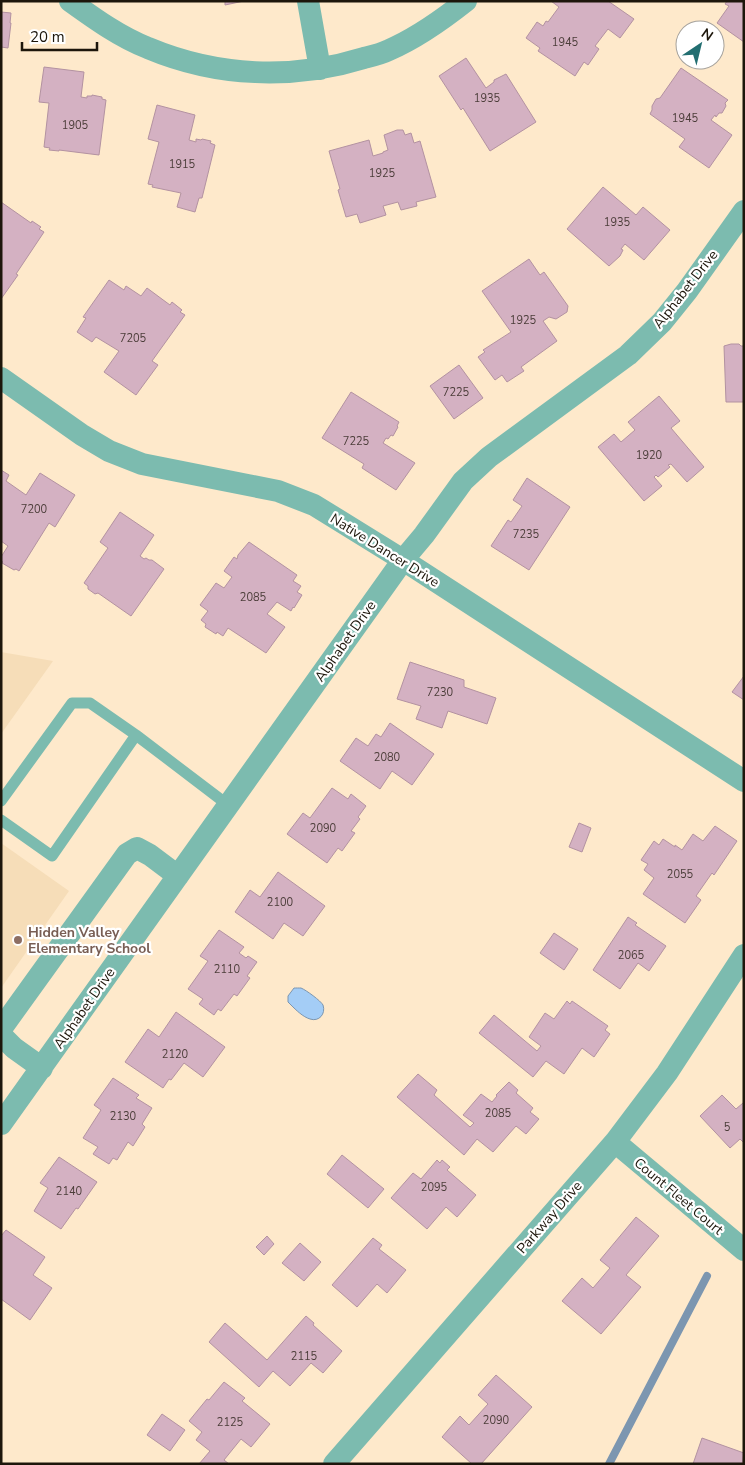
<svg xmlns="http://www.w3.org/2000/svg" width="745" height="1465" viewBox="0 0 745 1465" font-family="'Nunito Sans',sans-serif">
	<style>
		.built { fill: #f6ddb8 }
		.water { fill: #a4cdf6; stroke: #7c96b0 }
		.lines { fill: none; stroke-linecap: round; stroke-linejoin: round }
		.stream { stroke: #7c96b0; stroke-width: 8 }
		.building { fill: #d4b1c2; stroke: #b392a1 }
		.lane { stroke: #7cbbaf; stroke-width: 11 }
		.street { stroke: #7cbbaf; stroke-width: 22 }
		.education-dot { fill: #8d6e63; stroke: #fff; stroke-width: 2 }
		.labels { text-anchor: middle; stroke-width: 4.5; stroke-linejoin: round; paint-order: stroke }
		.number-label { font-size: 11px; fill: #4b3d39 }
		.street-label { font-size: 14px; fill: #1d160b; stroke: #fff }
		.education-label { font-size: 14px; font-weight: bold; fill: #785e54; stroke: #fff; text-anchor: start }
	</style>
	<rect width="100%" height="100%" fill="#fee9cb"/>
	<path class="built" d="M1 652 53 661 1 734Z
		M1 843 69 891 1 988Z"/>
	<path class="water" d="M294 988C295 988 300 988 301 988 306 990 321 1001 323 1005 326 1014 319 1022 310 1019 303 1017 296 1010 291 1005L288 1002V996Z"/>
	<g class="lines">
		<path class="stream" d="M609 1464 707 1276"/>
	</g>
	<path class="building" d="M225 1H244L225 5Z
		M551 1H608L634 19 620 38 608 29 595 46 599 49 588 65 584 62 575 76 538 51 540 48 526 38 537 22 543 26 546 21 548 22 559 7Z
		M727 1H744V42L717 23 729 6 725 4Z
		M1 12 11 13 10 23H11L8 48 1 47Z
		M466 58 486 88 494 82V80L506 74 536 122 490 151 463 108 461 110 439 76Z
		M44 67 84 72 81 97 87 98V96H92V95L102 97V99L106 100 99 155 59 150V151L49 150 50 148 44 147 49 103 39 102Z
		M681 68 728 100 725 103 726 106 722 113H719L716 117 715 115 711 120 732 135 709 168 679 147 685 139 650 114 652 110V106L656 99 660 98Z
		M157 105 195 115 189 140 196 142V139L201 140 202 139 211 141 210 143 215 145 202 198H199L195 212 177 207 181 193 152 187 153 185 148 184 159 142 148 139Z
		M397 130H403L405 135 411 133 414 143 420 141 436 197 416 202 417 206 401 210 398 202 383 206 386 215 360 223 357 214 346 217 338 190 340 189 329 151 369 140 373 156 383 153V152L388 150 384 135Z
		M603 187 636 215 643 207 670 230 644 260 625 244 621 249 623 250 620 256 609 266 567 229Z
		M1 202 31 223 32 221 41 227 39 229 44 232 16 274 18 275 1 299Z
		M529 259 540 275 544 272 568 306 567 312 556 319 549 317 543 321 557 341 521 367 524 371 507 382 502 375 495 380 478 357 485 352 483 350 511 332 482 291Z
		M109 280 124 290 126 286 141 296 147 288 170 305 172 302 182 310 180 312 185 315 152 361 158 365 136 395 104 372 119 351 96 337 92 342 77 332 86 318 83 317Z
		M731 344H739L741 346H744V402H726L724 346Z
		M459 365 483 398 454 419 430 386Z
		M351 392 399 422 397 426 398 427 393 436 391 435 388 439 386 438 383 443 415 463 396 490 362 468 364 464 322 438Z
		M659 396 680 421 671 428 704 467 687 482 671 464 668 465 670 467 658 477 656 475 654 477 662 486 644 501 598 447 614 434 621 442 635 430 628 422Z
		M1 470 9 475 6 481 26 495 40 473 75 495 55 527 49 523 19 571 16 569 14 570 2 563 3 562 1 560V557L8 546 1 541Z
		M527 478 570 507 529 570 491 546 508 520 511 522 522 506 513 500Z
		M120 512 154 535 140 556 144 559 146 558 149 560H152L164 569 131 616 98 593 95 594 88 589V586L84 583 108 548 100 542Z
		M249 542 297 575 293 581 301 586 297 592 302 595 294 608 293 607 291 611 277 602 267 614 285 627 266 653 228 628 223 636 217 632 216 634 205 627 206 624 201 620 208 611 200 605 216 583 224 588 232 577 224 571 234 557 237 559 238 555Z
		M410 662 464 680V687L496 698 487 724 448 711 442 728 416 719 421 706 397 699Z
		M744 676V700L732 692Z
		M390 723 434 754 412 785 392 771 380 789 340 761 356 738 368 746 376 734 381 737Z
		M332 788 348 799 351 794 366 806 358 817 360 819 351 831 355 833 342 851 338 848 327 863 287 834 303 813 310 818Z
		M579 823 591 828 582 852 569 847Z
		M715 826 737 841 714 875 712 873 696 896 701 900 685 923 643 894 654 878 644 870 648 864 641 860 654 841 659 845 663 839 675 847V845L682 850 693 834 703 841Z
		M278 872 325 906 303 936 284 923 273 939 235 912 250 890 260 897Z
		M628 917 637 923 635 925 666 946 649 971 638 963 620 989 593 970Z
		M219 930 244 947 239 953 246 958 248 956 257 962 247 976 250 978 237 996 234 994 221 1011 218 1009 214 1015 199 1004 203 999 188 989 208 961 200 956Z
		M554 933 578 949 564 970 540 953Z
		M567 1001 570 1004 572 1001 608 1026 605 1030 610 1034 594 1057 582 1048 564 1074 546 1061 533 1077 479 1033 494 1015 537 1051 541 1046 529 1037 545 1013 554 1019Z
		M176 1012 225 1047 203 1077 184 1063 171 1080 169 1079 163 1088 125 1062 148 1029 159 1037Z
		M418 1074 437 1090 434 1095 470 1127 474 1123 463 1115 481 1094 492 1102 497 1096 496 1095 509 1082 518 1090 516 1093 533 1108 530 1112 539 1119 526 1134 516 1126 493 1152 477 1139 464 1155 397 1097Z
		M113 1078 139 1095 136 1098 152 1108 142 1124 145 1127 133 1146 128 1142 117 1160 113 1158 109 1164 93 1154 98 1147 83 1138 101 1110 94 1105Z
		M722 1095 736 1109 743 1103 744 1104V1143L740 1139 730 1148 700 1116Z
		M342 1155 384 1189 368 1208 327 1174Z
		M59 1157 97 1182 78 1209 76 1208 61 1229 34 1211 48 1188 40 1183Z
		M437 1160 440 1163 442 1160 450 1167 447 1170 476 1195 457 1217 446 1207 427 1229 391 1198 413 1173 421 1179Z
		M636 1217 659 1236 626 1275 641 1287 601 1334 562 1301 582 1278 593 1288 610 1268 600 1260Z
		M6 1230 45 1257 33 1275 52 1288 30 1320 1 1299V1236Z
		M267 1236 274 1244 264 1255 256 1247Z
		M373 1238 382 1245 379 1249 406 1270 387 1293 377 1284 357 1307 332 1285Z
		M300 1243 321 1262 304 1281 282 1263Z
		M306 1316 314 1323 313 1325 342 1351 323 1373 311 1363 290 1386 273 1371 259 1387 209 1342 225 1323 267 1360Z
		M496 1375 532 1407 481 1464H472L442 1437 460 1416 469 1425 488 1404 478 1395Z
		M224 1382 245 1398 242 1401 270 1424 251 1447 241 1439 224 1460 229 1464H199L210 1451 196 1440 202 1432 189 1421 207 1399 209 1400Z
		M162 1414 185 1430 170 1451 147 1435Z
		M702 1438 744 1453 742 1464H693Z"/>
	<g class="lines">
		<path class="lane" d="M1 801 72 703H90L136 735 228 805
			M1 820 52 856 136 735"/>
		<path class="street" d="M70 1C95 19 120 37 148 48 217 77 293 80 364 58 372 56 381 54 389 50 417 38 442 20 466 1
			M308 1 320 69
			M1 378 82 435 109 451 142 464 278 491 314 505 403 560 744 781
			M1 1029 127 854 137 848 150 855 178 876
			M1 1035 14 1048 42 1068
			M1 1124 403 560 424 535 463 481 489 457 628 355 662 322 687 291 744 211
			M615 1142 744 1250
			M334 1464 615 1142 667 1073 744 955"/>
	</g>
	<circle class="education-dot" cx="18" cy="940" r="5"/>
	<g class="labels">
		<g class="number-label">
			<text x="565" y="46">1945</text>
			<text x="487" y="102">1935</text>
			<text x="685" y="122">1945</text>
			<text x="75" y="129">1905</text>
			<text x="182" y="168">1915</text>
			<text x="382" y="177">1925</text>
			<text x="617" y="226">1935</text>
			<text x="523" y="324">1925</text>
			<text x="133" y="342">7205</text>
			<text x="456" y="396">7225</text>
			<text x="356" y="445">7225</text>
			<text x="649" y="459">1920</text>
			<text x="34" y="513">7200</text>
			<text x="526" y="538">7235</text>
			<text x="253" y="601">2085</text>
			<text x="440" y="696">7230</text>
			<text x="387" y="761">2080</text>
			<text x="323" y="832">2090</text>
			<text x="680" y="878">2055</text>
			<text x="280" y="906">2100</text>
			<text x="631" y="959">2065</text>
			<text x="227" y="973">2110</text>
			<text x="175" y="1058">2120</text>
			<text x="498" y="1117">2085</text>
			<text x="123" y="1120">2130</text>
			<text x="727" y="1131">5</text>
			<text x="434" y="1191">2095</text>
			<text x="69" y="1195">2140</text>
			<text x="304" y="1360">2115</text>
			<text x="496" y="1424">2090</text>
			<text x="230" y="1426">2125</text>
		</g>
		<g class="street-label">
			<text transform="translate(685 289) rotate(-52)" y="5">Alphabet Drive</text>
			<text transform="translate(385 550) rotate(32)" y="5">Native Dancer Drive</text>
			<text transform="translate(345 641) rotate(-55)" y="5">Alphabet Drive</text>
			<text transform="translate(84 1008) rotate(-55)" y="5">Alphabet Drive</text>
			<text transform="translate(679 1196) rotate(40)" y="5">Count Fleet Court</text>
			<text transform="translate(549 1217) rotate(-49)" y="5">Parkway Drive</text>
		</g>
		<g class="education-label">
			<text x="28" y="937">Hidden Valley<tspan x="28" dy="16">Elementary School</tspan></text>
		</g>
	</g>
	<rect width="745" height="1465" fill="none" stroke="#1d160b" stroke-width="5"/>
	<g transform="translate(700 45) rotate(35)"><circle r="24" fill="#ffffff" stroke="#a5a29d"/>
	<path d="M0-4L9 19L0 12L-9 19Z" fill="#226e71"/>
	<text y="-8" font-size="14" font-weight="bold" text-anchor="middle" fill="#1d160b">N</text>
	</g>
	<path d="M22 42v8h75v-8" fill="none" stroke="#1d160b" stroke-width="2.5"/>
	<text x="30" y="42" font-size="15" fill="#1d160b" stroke="#ffffff" stroke-width="4" paint-order="stroke">20 m</text>
</svg>
